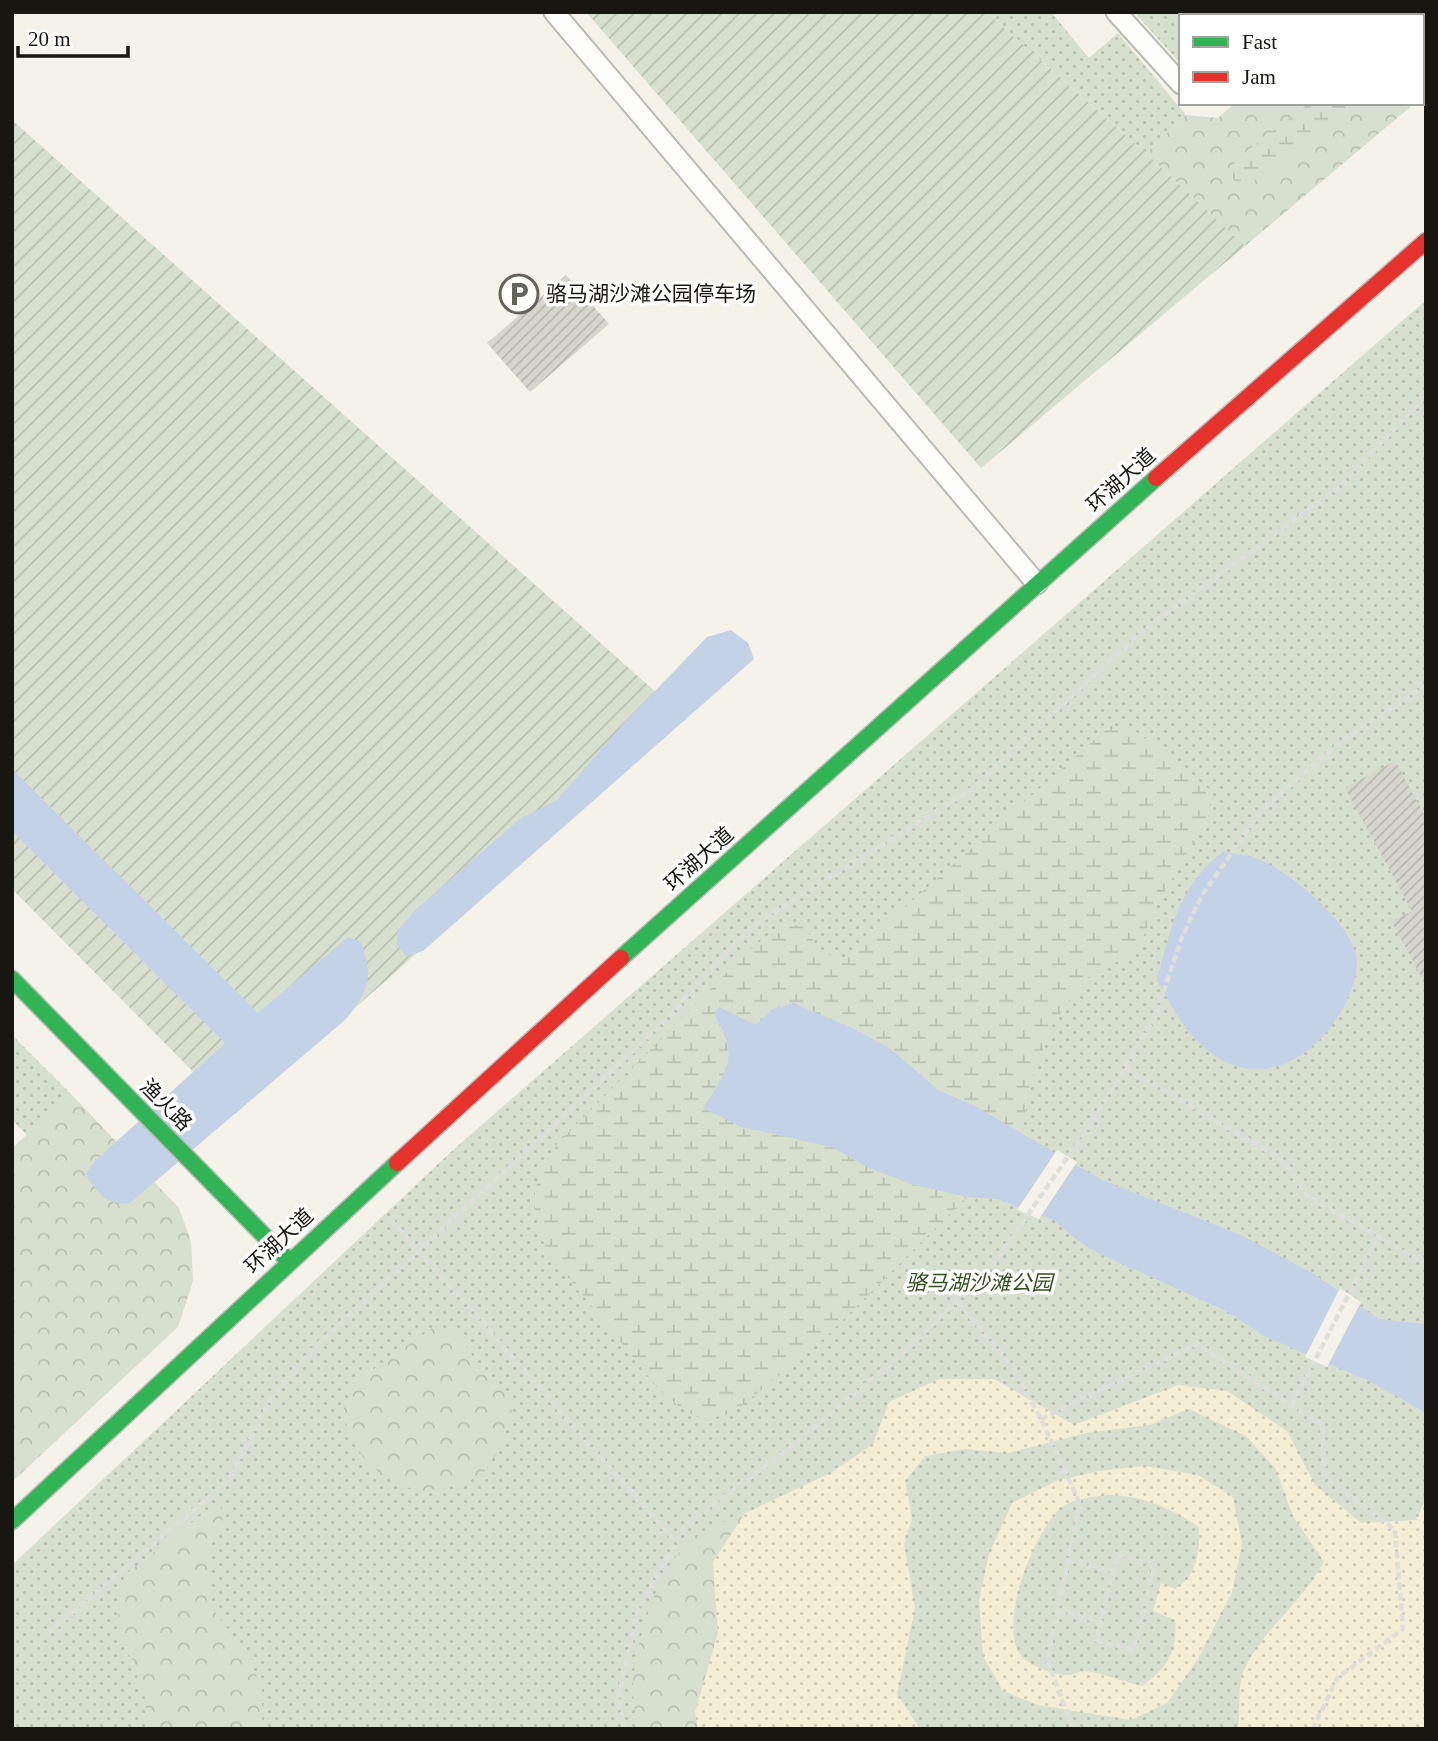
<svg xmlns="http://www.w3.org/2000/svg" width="1438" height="1741" viewBox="0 0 1438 1741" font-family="'Times New Roman','Noto Sans SC',serif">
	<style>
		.grass { fill: url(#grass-dots) }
		.forest { fill: url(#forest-crowns) }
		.wetland { fill: url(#wetland-marsh) }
		.sand { fill: url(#sand-dots); fill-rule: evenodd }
		.garden { fill: url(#garden-furrows) }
		.water { fill: #c4d2e8 }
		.pier { fill: #f4f2e9 }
		.building { fill: url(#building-hatch) }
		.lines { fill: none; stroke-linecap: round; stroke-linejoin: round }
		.lane-casing { stroke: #bbbab4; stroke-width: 23 }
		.fast-casing { stroke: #bbbab4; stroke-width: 19 }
		.jam-casing { stroke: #bbbab4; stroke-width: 19 }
		.path { stroke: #dededb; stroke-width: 4.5; stroke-dasharray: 7 3.5; stroke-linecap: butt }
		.lane { stroke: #fdfdfc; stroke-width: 19 }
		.fast { stroke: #30b455; stroke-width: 16 }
		.jam { stroke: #e5322d; stroke-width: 16 }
		.labels { text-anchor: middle; stroke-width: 7; stroke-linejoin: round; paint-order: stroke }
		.poi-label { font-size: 21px; fill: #171610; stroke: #fff; text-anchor: start }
		.street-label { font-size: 21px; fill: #171610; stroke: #fff }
		.park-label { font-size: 21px; font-style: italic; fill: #314f1b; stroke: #fff }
	</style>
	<defs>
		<pattern id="grass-dots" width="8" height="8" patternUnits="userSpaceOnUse" patternTransform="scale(1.75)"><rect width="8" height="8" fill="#d7e0ce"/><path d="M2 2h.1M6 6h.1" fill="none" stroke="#b8bfb0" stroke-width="1.8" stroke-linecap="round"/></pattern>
		<pattern id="forest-crowns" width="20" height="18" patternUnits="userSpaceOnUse" patternTransform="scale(1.75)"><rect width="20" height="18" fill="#d7e0ce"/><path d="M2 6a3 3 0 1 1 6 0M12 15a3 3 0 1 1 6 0" fill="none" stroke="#b8bfb0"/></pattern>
		<pattern id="wetland-marsh" width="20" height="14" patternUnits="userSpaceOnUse" patternTransform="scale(1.75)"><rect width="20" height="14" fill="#d7e0ce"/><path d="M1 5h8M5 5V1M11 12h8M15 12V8" fill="none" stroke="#b8bfb0"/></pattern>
		<pattern id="sand-dots" width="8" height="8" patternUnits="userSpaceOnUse" patternTransform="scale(1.75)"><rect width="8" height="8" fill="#f4eed5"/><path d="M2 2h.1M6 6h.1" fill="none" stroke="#d0cbb6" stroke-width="1.8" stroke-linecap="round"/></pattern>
		<pattern id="garden-furrows" width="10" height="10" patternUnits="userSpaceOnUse" patternTransform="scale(1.75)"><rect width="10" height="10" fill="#d7e0ce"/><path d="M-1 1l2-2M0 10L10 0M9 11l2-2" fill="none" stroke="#b8bfb0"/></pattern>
		<pattern id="building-hatch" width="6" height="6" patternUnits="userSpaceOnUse" patternTransform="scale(1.75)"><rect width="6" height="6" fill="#d6d5ce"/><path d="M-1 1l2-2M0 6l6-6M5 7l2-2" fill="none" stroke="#b7b6b0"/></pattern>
	</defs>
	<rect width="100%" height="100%" fill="#f4f2e9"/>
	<path class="grass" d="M986 12H1051L1089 58 1118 33 1186 115 1146 153Z
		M1134 12H1280L1278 16H1181V64Z
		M1426 300V1729H12V1565L453 1150Z
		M12 1035 72 1095 27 1135 12 1120Z"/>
	<path class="forest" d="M1235 103H1415L1245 246 1146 153 1186 115 1218 118Z
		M72 1095 179 1208 191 1241 193 1281 178 1327 12 1482V1148Z
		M434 1327 455 1331 484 1372 509 1397 512 1414 498 1451 482 1475 456 1486 424 1491 401 1486 367 1464 347 1429 344 1408 355 1382Z
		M214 1505 221 1508 223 1522 212 1539 209 1604 247 1654 262 1688V1729H152C144 1716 148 1703 143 1690 139 1679 135 1676 136 1663 117 1644 116 1627 120 1601 122 1590 120 1584 126 1574Z
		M745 1513 713 1562 718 1633 695 1712 698 1729H638C636 1715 633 1700 633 1686 633 1653 655 1580 677 1555 694 1533 720 1523 745 1513Z"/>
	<path class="wetland" d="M1309 103H1342L1348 110 1266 174 1248 184 1235 182 1229 173 1237 159Z
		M1110 726H1129L1213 792 1209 815 1155 909 1138 950 1087 978 1053 1024 1030 1084 1022 1135 973 1105 938 1090 891 1049 854 1029 793 1003 772 1010 756 1025 719 1008 714 1015C742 1061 726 1068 703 1108L741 1127 832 1147 867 1167 911 1184 967 1197 827 1336 733 1413 702 1420 679 1407 661 1392 546 1250 535 1213V1189L544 1165 557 1144 747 952 783 923 804 926 821 952 845 960Z"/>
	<path class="sand" d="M939 1379H994L1074 1425 1178 1385 1227 1391 1287 1431 1315 1485 1361 1523 1416 1520 1426 1498V1729H1238C1241 1711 1237 1686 1244 1670 1264 1628 1303 1602 1324 1562L1293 1516 1275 1468 1246 1436 1189 1409 1149 1425 1086 1433 1008 1453 966 1449 925 1456 905 1481 912 1518 904 1544 915 1608 897 1694 920 1729H698L695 1712 718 1633 713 1562 745 1513 831 1473 873 1444 889 1402Z
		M1145 1466 1198 1475 1233 1497 1242 1544 1232 1592 1198 1659 1167 1703 1131 1720 1037 1705 1003 1691 983 1656 979 1601 989 1554 1012 1503 1056 1481 1098 1471ZM1103 1495C1140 1495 1168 1506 1199 1527 1200 1551 1198 1575 1175 1589L1161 1583 1153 1611 1175 1620C1178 1652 1167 1668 1142 1686 1129 1683 1094 1671 1085 1671 1079 1671 1074 1675 1069 1675 1056 1676 1034 1667 1024 1659 993 1632 1035 1528 1062 1507 1072 1499 1091 1498 1103 1495Z"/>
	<path class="garden" d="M586 12H986L1146 153 1245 246 981 468Z
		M12 120 684 717 235 1114 12 889Z"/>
	<path class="water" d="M731 630 748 643 754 659 423 951 406 956 397 945V932L414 911 521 818 557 800 625 722 707 637Z
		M12 769 258 1013 348 937 361 942C374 979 369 991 345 1020L130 1203C106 1206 98 1193 85 1174L96 1160 225 1043 12 831Z
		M1223 852C1234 854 1245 855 1255 858 1286 868 1361 929 1357 965 1352 1019 1293 1087 1233 1065 1195 1051 1174 1013 1157 979 1171 928 1179 885 1223 852Z
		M793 1003 854 1029 891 1049 938 1090 973 1105 1100 1179 1241 1235 1314 1274 1379 1319 1426 1324V1413L1371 1382 1264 1336 1226 1311 1100 1254 1078 1241 1055 1221 997 1199 967 1197 911 1184 867 1167 832 1147 741 1127 703 1108C728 1070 740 1057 714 1015L719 1007 756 1025 771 1010Z"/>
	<path class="pier" d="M1057 1150 1077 1162 1039 1219 1017 1210Z
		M1340 1288 1361 1302 1327 1367 1305 1357Z"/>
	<path class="building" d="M566 275 609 324 530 392 487 343Z
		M1395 761 1426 818V986L1392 922 1412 911 1345 788Z"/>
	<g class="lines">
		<defs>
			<path id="lane" d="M554 12 1037 584
				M1116 12 1181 84
				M1304 16 1308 12
				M1422 23 1426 27"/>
			<path id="fast" d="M621 958 1156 478
				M12 979 289 1261
				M12 1521 397 1163"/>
			<path id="jam" d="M1156 478 1426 241
				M397 1163 621 958"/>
		</defs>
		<use href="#lane" class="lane-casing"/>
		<use href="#fast" class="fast-casing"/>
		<use href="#jam" class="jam-casing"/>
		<path class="path" d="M1125 1068 1276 1156 1293 1173 1307 1196 1426 1264
			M391 1220 676 1542
			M957 1301 1012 1366 1041 1419 1080 1504 1047 1660 1073 1729
			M1292 1405 1378 1237
			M1041 1419 1197 1344 1322 1425 1325 1476 1395 1530 1403 1629 1337 1678 1313 1729
			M1118 1555 1155 1565 1133 1650 1096 1640Z
			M1068 1560 1114 1571
			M1057 1611 1100 1621
			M47 1634 228 1481 270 1401 310 1352 673 1014C700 977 729 947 765 918L972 789 1141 632 1343 484 1426 395
			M624 1729 619 1695 638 1610 685 1526 792 1446 901 1355 991 1268 1092 1122 1155 1017 1182 937 1202 895 1261 811 1339 743 1426 685"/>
		<use href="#lane" class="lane"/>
		<use href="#fast" class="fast"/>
		<use href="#jam" class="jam"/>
	</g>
	<defs>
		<symbol id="parking-ring" viewBox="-11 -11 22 22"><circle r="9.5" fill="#fff" stroke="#64635c" stroke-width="1.5"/><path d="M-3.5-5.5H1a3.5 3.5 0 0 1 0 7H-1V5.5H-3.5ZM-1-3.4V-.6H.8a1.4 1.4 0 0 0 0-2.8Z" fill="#64635c"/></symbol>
	</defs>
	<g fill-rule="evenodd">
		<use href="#parking-ring" x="497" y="272" width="44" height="44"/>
	</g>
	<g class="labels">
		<g class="poi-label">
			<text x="546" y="301">骆马湖沙滩公园停车场</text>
		</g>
		<g class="street-label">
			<text transform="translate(1121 480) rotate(-42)" y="7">环湖大道</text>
			<text transform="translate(699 859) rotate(-42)" y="7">环湖大道</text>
			<text transform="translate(166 1105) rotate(45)" y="7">渔火路</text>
			<text transform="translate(279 1241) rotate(-43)" y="7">环湖大道</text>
		</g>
		<g class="park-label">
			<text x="979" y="1290">骆马湖沙滩公园</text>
		</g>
	</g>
	<rect width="1438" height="1741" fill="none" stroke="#171610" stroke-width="28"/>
	<rect x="1179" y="14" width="245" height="91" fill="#ffffff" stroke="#a2a29f" stroke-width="2"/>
	<rect x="1193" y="37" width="35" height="10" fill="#30b455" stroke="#a2a29f" stroke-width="2"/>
	<text x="1242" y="49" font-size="21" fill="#171610">Fast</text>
	<rect x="1193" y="72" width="35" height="10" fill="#e5322d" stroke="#a2a29f" stroke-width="2"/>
	<text x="1242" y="84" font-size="21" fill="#171610">Jam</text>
	<path d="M18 46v10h110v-10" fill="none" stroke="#171610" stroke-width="3.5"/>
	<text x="28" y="46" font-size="21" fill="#171610" stroke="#ffffff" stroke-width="5" paint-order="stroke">20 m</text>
</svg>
